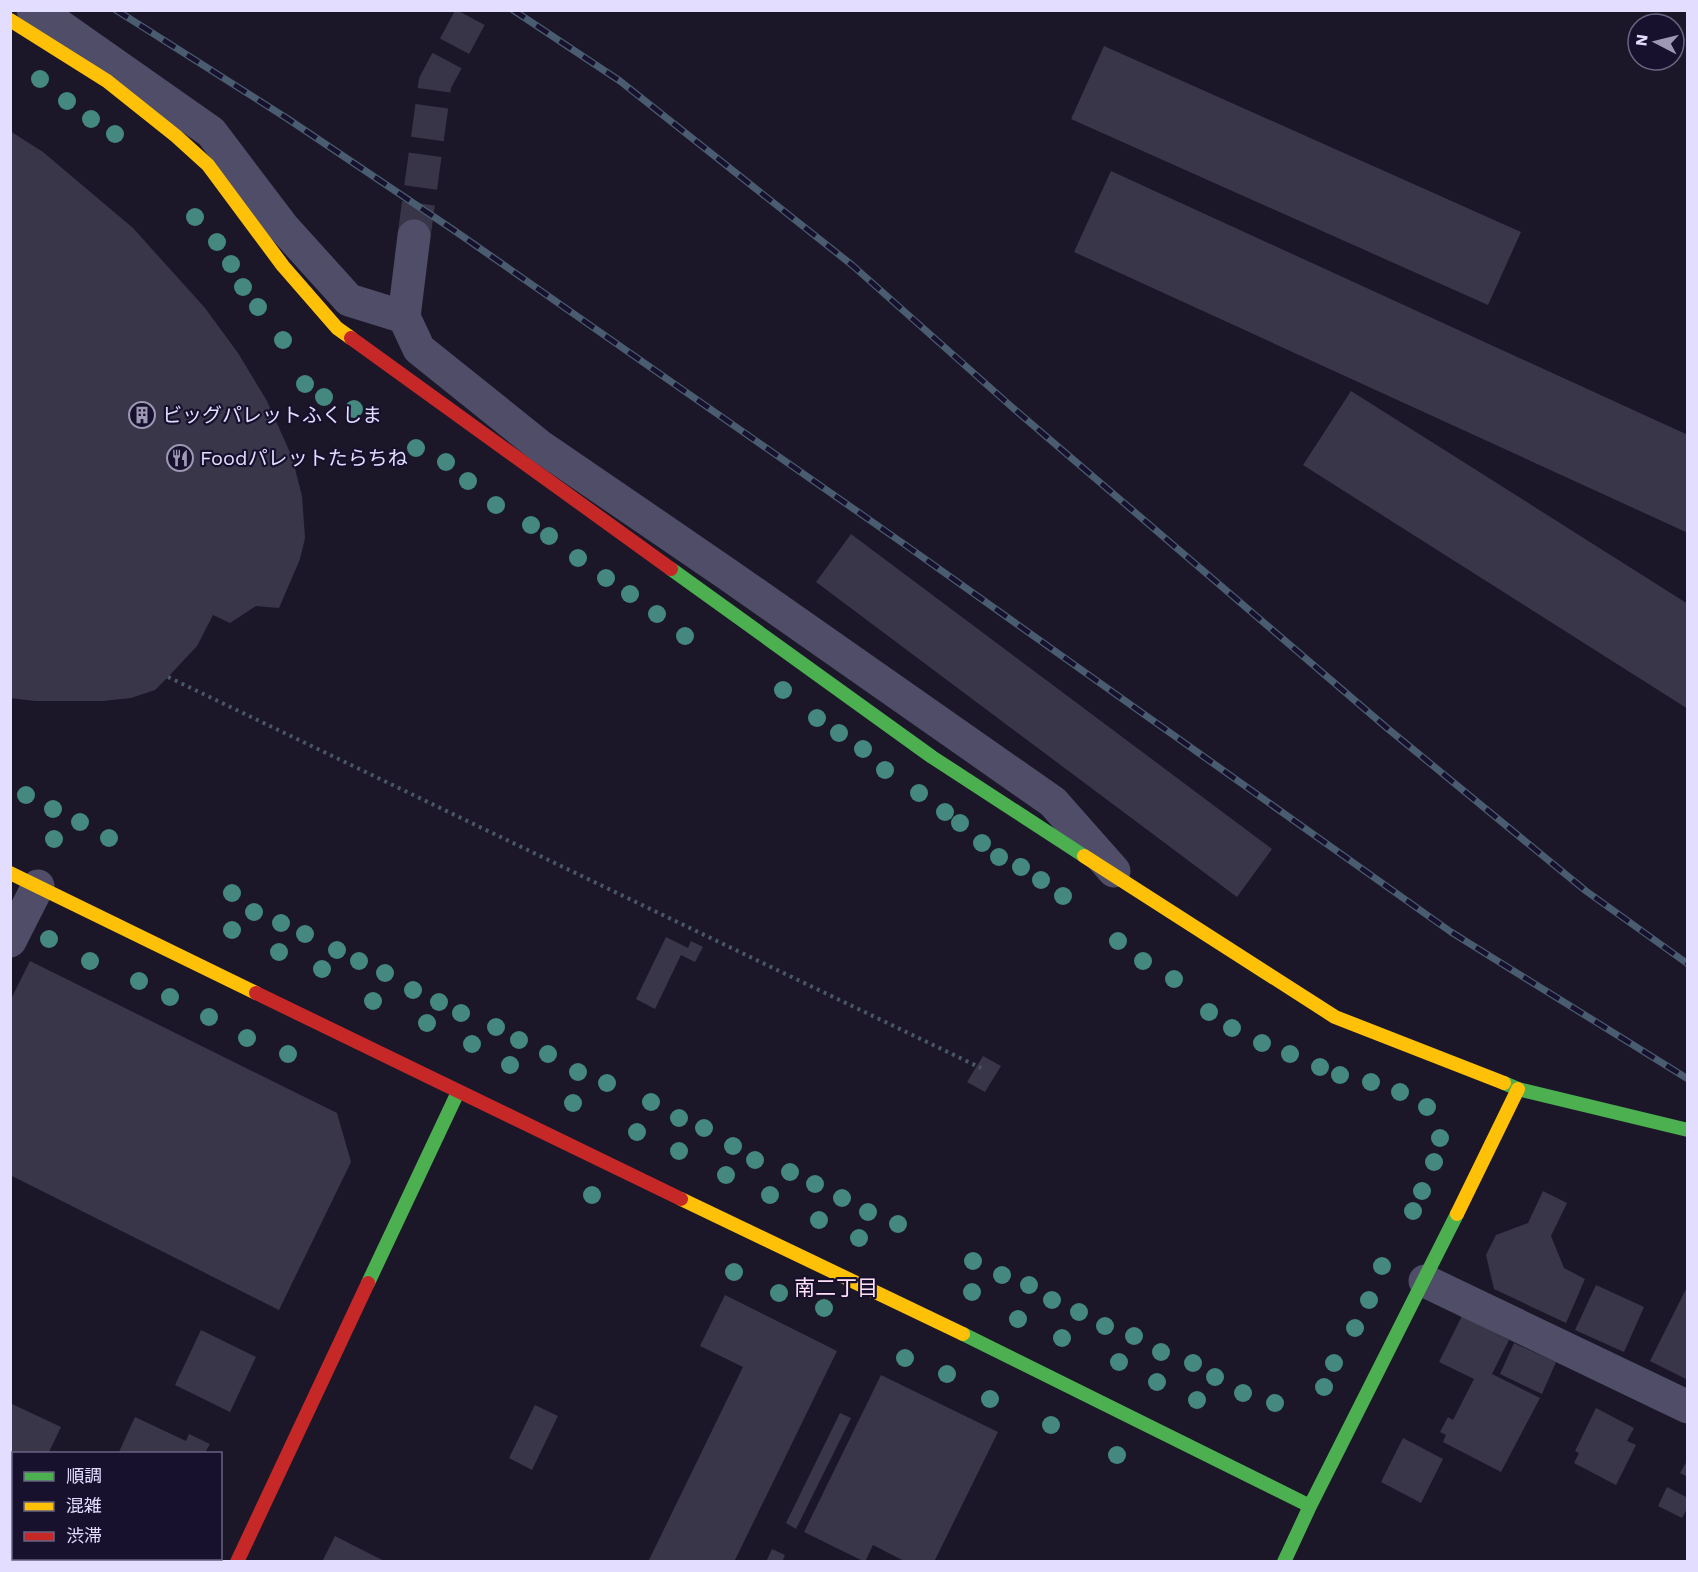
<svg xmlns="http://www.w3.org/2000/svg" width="1698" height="1572" viewBox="0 0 1698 1572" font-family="'Work Sans','Noto Sans JP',sans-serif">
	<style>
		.building { fill: #3a3649 }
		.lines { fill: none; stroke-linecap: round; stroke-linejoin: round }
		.street-tunnel { stroke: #393548; stroke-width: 33; stroke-dasharray: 33 16; stroke-linecap: butt }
		.path { stroke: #495768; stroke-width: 4; stroke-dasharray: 3 4.5; stroke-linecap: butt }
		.street { stroke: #4f4d68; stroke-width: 33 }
		.fast { stroke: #4caf50; stroke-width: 14 }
		.slow { stroke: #ffc107; stroke-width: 14 }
		.jam { stroke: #c62828; stroke-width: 14 }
		.rail-casing { stroke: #495c70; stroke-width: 7 }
		.rail { stroke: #17112e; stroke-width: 4.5; stroke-dasharray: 14; stroke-linecap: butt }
		.tree { fill: #448880 }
		.labels { text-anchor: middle; stroke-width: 4.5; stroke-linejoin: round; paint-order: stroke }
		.poi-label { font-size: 20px; fill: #e3deff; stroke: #17112e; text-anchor: start }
		.neighbourhood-label { font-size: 21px; fill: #ffe0f3; stroke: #17112e }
	</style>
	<rect width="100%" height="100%" fill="#1b1728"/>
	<path class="building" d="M1104 46 1521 232 1488 305 1071 119Z
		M10 131 43 152 133 228 205 308 238 353 267 401 292 457 302 496 305 538 300 559 279 608 256 606 230 623 213 615 197 646 168 677 155 690 131 698 103 701H35L10 698Z
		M1111 171 1688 435V533L1074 252Z
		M1351 391 1688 604V709L1303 465Z
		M851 534 1272 849 1237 897 816 582Z
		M666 937 688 948 691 941 703 947 695 962 681 955 655 1009 636 999Z
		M30 961 337 1113 351 1162 279 1310 10 1175V1001Z
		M983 1056 1001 1066 985 1092 967 1082Z
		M1543 1191 1567 1203 1551 1236 1564 1268 1585 1279 1566 1323 1494 1289 1486 1255 1496 1235 1528 1223Z
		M1596 1285 1644 1307 1624 1352 1575 1330Z
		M1688 1285V1380L1650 1361Z
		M725 1295 837 1351 734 1562H648L743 1367 700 1346Z
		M1462 1316 1509 1340 1492 1374 1540 1398 1501 1472 1443 1442 1446 1435 1440 1432 1448 1417 1453 1420 1474 1379 1439 1362Z
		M201 1330 256 1357 230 1412 175 1385Z
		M1514 1343 1556 1362 1542 1394 1500 1374Z
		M881 1375 998 1432 934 1562H906L873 1545 865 1562 804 1532Z
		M10 1403 61 1427 48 1454H14V1508L10 1507Z
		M535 1405 558 1416 532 1470 509 1458Z
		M1596 1408 1634 1428 1627 1441 1636 1445 1616 1485 1574 1463 1579 1453 1575 1451Z
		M840 1413 851 1418 796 1529 786 1523Z
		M135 1417 186 1441 189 1434 210 1444 206 1451 211 1454H118Z
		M1403 1438 1443 1459 1421 1503 1381 1482Z
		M1688 1459V1477L1680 1473Z
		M1667 1487 1688 1498V1507L1682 1518 1658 1506Z
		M335 1536 386 1562H322Z
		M772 1549 785 1555 782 1562H766Z"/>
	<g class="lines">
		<path class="street-tunnel" d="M414 236 435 83 474 10"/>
		<path class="path" d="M168 677 981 1068"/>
		<path class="street" d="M33 10 60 26 211 132 283 227 349 300 404 317
			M414 236 404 317 419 349 540 446 727 574 1053 802 1114 871
			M10 941 38 886
			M1425 1281 1688 1407"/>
		<path class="fast" d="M671 569 932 757 1084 856
			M1504 1083 1518 1089 1688 1130
			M368 1283 458 1092
			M963 1334 1310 1506
			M10 1557 19 1562
			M1284 1562 1310 1506 1457 1214"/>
		<path class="slow" d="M10 20 107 81 176 136 208 165 283 266 337 328 351 338
			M1084 856 1335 1017 1504 1083
			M10 873 256 993
			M681 1199 963 1334
			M1457 1214 1518 1089"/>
		<path class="jam" d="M351 338 671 569
			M256 993 681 1199
			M237 1562 368 1283"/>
		<defs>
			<path id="rail" d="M116 10 288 119 455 231 904 544 1451 932 1688 1079
				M513 10 620 81 852 265 1013 408 1387 728 1586 891 1688 964"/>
		</defs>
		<use href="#rail" class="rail-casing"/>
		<use href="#rail" class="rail"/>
	</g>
	<g class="tree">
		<circle cx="40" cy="79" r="9"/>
		<circle cx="67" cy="101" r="9"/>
		<circle cx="91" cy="119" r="9"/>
		<circle cx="115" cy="134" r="9"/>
		<circle cx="195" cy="217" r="9"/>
		<circle cx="217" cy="242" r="9"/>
		<circle cx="231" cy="264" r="9"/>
		<circle cx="243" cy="287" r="9"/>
		<circle cx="258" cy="307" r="9"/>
		<circle cx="283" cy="340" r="9"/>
		<circle cx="305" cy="384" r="9"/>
		<circle cx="324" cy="397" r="9"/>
		<circle cx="354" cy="409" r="9"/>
		<circle cx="416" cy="448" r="9"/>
		<circle cx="446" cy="462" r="9"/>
		<circle cx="468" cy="481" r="9"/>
		<circle cx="496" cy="505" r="9"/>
		<circle cx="531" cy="525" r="9"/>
		<circle cx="549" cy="536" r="9"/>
		<circle cx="578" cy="558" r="9"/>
		<circle cx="606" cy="578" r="9"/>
		<circle cx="630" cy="594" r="9"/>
		<circle cx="657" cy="614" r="9"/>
		<circle cx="685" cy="636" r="9"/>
		<circle cx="783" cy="690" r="9"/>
		<circle cx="817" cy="718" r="9"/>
		<circle cx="839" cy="733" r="9"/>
		<circle cx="863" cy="749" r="9"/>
		<circle cx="885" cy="770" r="9"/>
		<circle cx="919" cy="793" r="9"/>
		<circle cx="26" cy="795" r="9"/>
		<circle cx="53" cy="809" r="9"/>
		<circle cx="945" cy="812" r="9"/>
		<circle cx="80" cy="822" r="9"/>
		<circle cx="960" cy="823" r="9"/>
		<circle cx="109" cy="838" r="9"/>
		<circle cx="54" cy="839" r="9"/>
		<circle cx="982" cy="843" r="9"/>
		<circle cx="999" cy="857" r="9"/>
		<circle cx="1021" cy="867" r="9"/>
		<circle cx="1041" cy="880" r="9"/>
		<circle cx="232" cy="893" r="9"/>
		<circle cx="1063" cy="896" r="9"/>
		<circle cx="254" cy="912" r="9"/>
		<circle cx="281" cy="923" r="9"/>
		<circle cx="232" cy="930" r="9"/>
		<circle cx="305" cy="934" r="9"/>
		<circle cx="49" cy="939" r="9"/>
		<circle cx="1118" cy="941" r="9"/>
		<circle cx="337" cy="950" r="9"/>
		<circle cx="279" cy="952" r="9"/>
		<circle cx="90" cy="961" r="9"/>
		<circle cx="359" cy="961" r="9"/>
		<circle cx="1143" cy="961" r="9"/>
		<circle cx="322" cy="969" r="9"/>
		<circle cx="385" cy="973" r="9"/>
		<circle cx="1174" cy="979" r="9"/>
		<circle cx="139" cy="981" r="9"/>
		<circle cx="413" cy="990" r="9"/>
		<circle cx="170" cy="997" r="9"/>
		<circle cx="373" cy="1001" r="9"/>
		<circle cx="439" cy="1002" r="9"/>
		<circle cx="1209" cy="1012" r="9"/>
		<circle cx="461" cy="1013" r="9"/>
		<circle cx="209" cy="1017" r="9"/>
		<circle cx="427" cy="1023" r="9"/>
		<circle cx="496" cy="1027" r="9"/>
		<circle cx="1232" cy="1028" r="9"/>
		<circle cx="247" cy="1038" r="9"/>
		<circle cx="519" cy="1040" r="9"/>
		<circle cx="1262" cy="1043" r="9"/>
		<circle cx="472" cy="1044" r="9"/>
		<circle cx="288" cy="1054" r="9"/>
		<circle cx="548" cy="1054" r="9"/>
		<circle cx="1290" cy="1054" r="9"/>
		<circle cx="510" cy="1065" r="9"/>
		<circle cx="1320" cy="1067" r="9"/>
		<circle cx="578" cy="1072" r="9"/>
		<circle cx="1340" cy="1075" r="9"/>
		<circle cx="1371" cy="1082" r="9"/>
		<circle cx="607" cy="1083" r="9"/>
		<circle cx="1400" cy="1092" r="9"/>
		<circle cx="651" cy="1102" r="9"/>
		<circle cx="573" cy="1103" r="9"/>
		<circle cx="1427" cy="1107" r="9"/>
		<circle cx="679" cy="1118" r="9"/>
		<circle cx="704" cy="1128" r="9"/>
		<circle cx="637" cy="1132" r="9"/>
		<circle cx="1440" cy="1138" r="9"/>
		<circle cx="733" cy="1146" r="9"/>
		<circle cx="679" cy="1151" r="9"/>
		<circle cx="755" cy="1160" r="9"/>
		<circle cx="1434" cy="1162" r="9"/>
		<circle cx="790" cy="1172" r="9"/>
		<circle cx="726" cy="1175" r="9"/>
		<circle cx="815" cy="1184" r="9"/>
		<circle cx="1422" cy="1191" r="9"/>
		<circle cx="592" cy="1195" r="9"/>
		<circle cx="770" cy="1195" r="9"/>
		<circle cx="842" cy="1198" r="9"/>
		<circle cx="1413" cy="1211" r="9"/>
		<circle cx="868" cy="1212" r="9"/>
		<circle cx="819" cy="1220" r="9"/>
		<circle cx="898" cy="1224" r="9"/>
		<circle cx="859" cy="1238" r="9"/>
		<circle cx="973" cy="1261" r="9"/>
		<circle cx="1382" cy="1266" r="9"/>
		<circle cx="734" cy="1272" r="9"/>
		<circle cx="1002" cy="1275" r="9"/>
		<circle cx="1029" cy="1285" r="9"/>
		<circle cx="972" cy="1292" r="9"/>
		<circle cx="779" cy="1293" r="9"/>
		<circle cx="1052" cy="1300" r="9"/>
		<circle cx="1369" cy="1300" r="9"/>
		<circle cx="824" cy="1308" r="9"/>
		<circle cx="1079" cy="1312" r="9"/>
		<circle cx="1018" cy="1319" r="9"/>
		<circle cx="1105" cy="1326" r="9"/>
		<circle cx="1355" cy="1328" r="9"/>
		<circle cx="1134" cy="1336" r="9"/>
		<circle cx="1062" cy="1338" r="9"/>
		<circle cx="1161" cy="1352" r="9"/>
		<circle cx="905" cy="1358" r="9"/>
		<circle cx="1119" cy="1362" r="9"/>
		<circle cx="1193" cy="1363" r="9"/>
		<circle cx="1334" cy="1363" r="9"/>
		<circle cx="947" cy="1374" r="9"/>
		<circle cx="1215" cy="1377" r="9"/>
		<circle cx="1157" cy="1382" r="9"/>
		<circle cx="1324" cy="1387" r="9"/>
		<circle cx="1243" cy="1393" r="9"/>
		<circle cx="990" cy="1399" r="9"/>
		<circle cx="1197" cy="1400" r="9"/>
		<circle cx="1275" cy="1403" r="9"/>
		<circle cx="1051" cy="1425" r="9"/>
		<circle cx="1117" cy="1455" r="9"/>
	</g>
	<defs>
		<symbol id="building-ring" viewBox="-11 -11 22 22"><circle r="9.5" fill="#17112e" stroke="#9d98b4" stroke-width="1.5"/><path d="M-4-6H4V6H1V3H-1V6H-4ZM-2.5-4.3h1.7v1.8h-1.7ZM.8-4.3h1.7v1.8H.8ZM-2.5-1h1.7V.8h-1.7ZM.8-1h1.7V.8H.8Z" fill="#9d98b4"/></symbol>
		<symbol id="restaurant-ring" viewBox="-11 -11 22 22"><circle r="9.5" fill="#17112e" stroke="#9d98b4" stroke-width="1.5"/><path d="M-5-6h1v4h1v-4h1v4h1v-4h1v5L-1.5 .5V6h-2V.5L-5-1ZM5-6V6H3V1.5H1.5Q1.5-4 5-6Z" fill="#9d98b4"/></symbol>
	</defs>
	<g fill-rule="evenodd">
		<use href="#building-ring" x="127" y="400" width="30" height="30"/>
		<use href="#restaurant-ring" x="165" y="443" width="30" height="30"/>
	</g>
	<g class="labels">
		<g class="poi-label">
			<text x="162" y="422">ビッグパレットふくしま</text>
			<text x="200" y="465">Foodパレットたらちね</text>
		</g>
		<g class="neighbourhood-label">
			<text x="836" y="1295">南二丁目</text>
		</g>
	</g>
	<rect width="1698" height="1572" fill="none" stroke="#e3deff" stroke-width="24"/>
	<rect x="12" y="1452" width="210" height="108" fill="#17112e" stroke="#696382" stroke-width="1.5"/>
	<rect x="24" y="1472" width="30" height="9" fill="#4caf50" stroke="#696382" stroke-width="1.5"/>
	<text x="66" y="1482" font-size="18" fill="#e3deff">順調</text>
	<rect x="24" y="1502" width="30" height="9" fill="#ffc107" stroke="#696382" stroke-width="1.5"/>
	<text x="66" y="1512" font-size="18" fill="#e3deff">混雑</text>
	<rect x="24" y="1532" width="30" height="9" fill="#c62828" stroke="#696382" stroke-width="1.5"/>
	<text x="66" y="1542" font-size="18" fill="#e3deff">渋滞</text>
	<g transform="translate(1656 42) rotate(277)"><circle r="28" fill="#17112e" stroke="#696382" stroke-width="1.5"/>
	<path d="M0-4.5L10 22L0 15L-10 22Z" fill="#9d98b4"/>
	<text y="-9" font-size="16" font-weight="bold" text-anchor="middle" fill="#e3deff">N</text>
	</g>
</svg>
